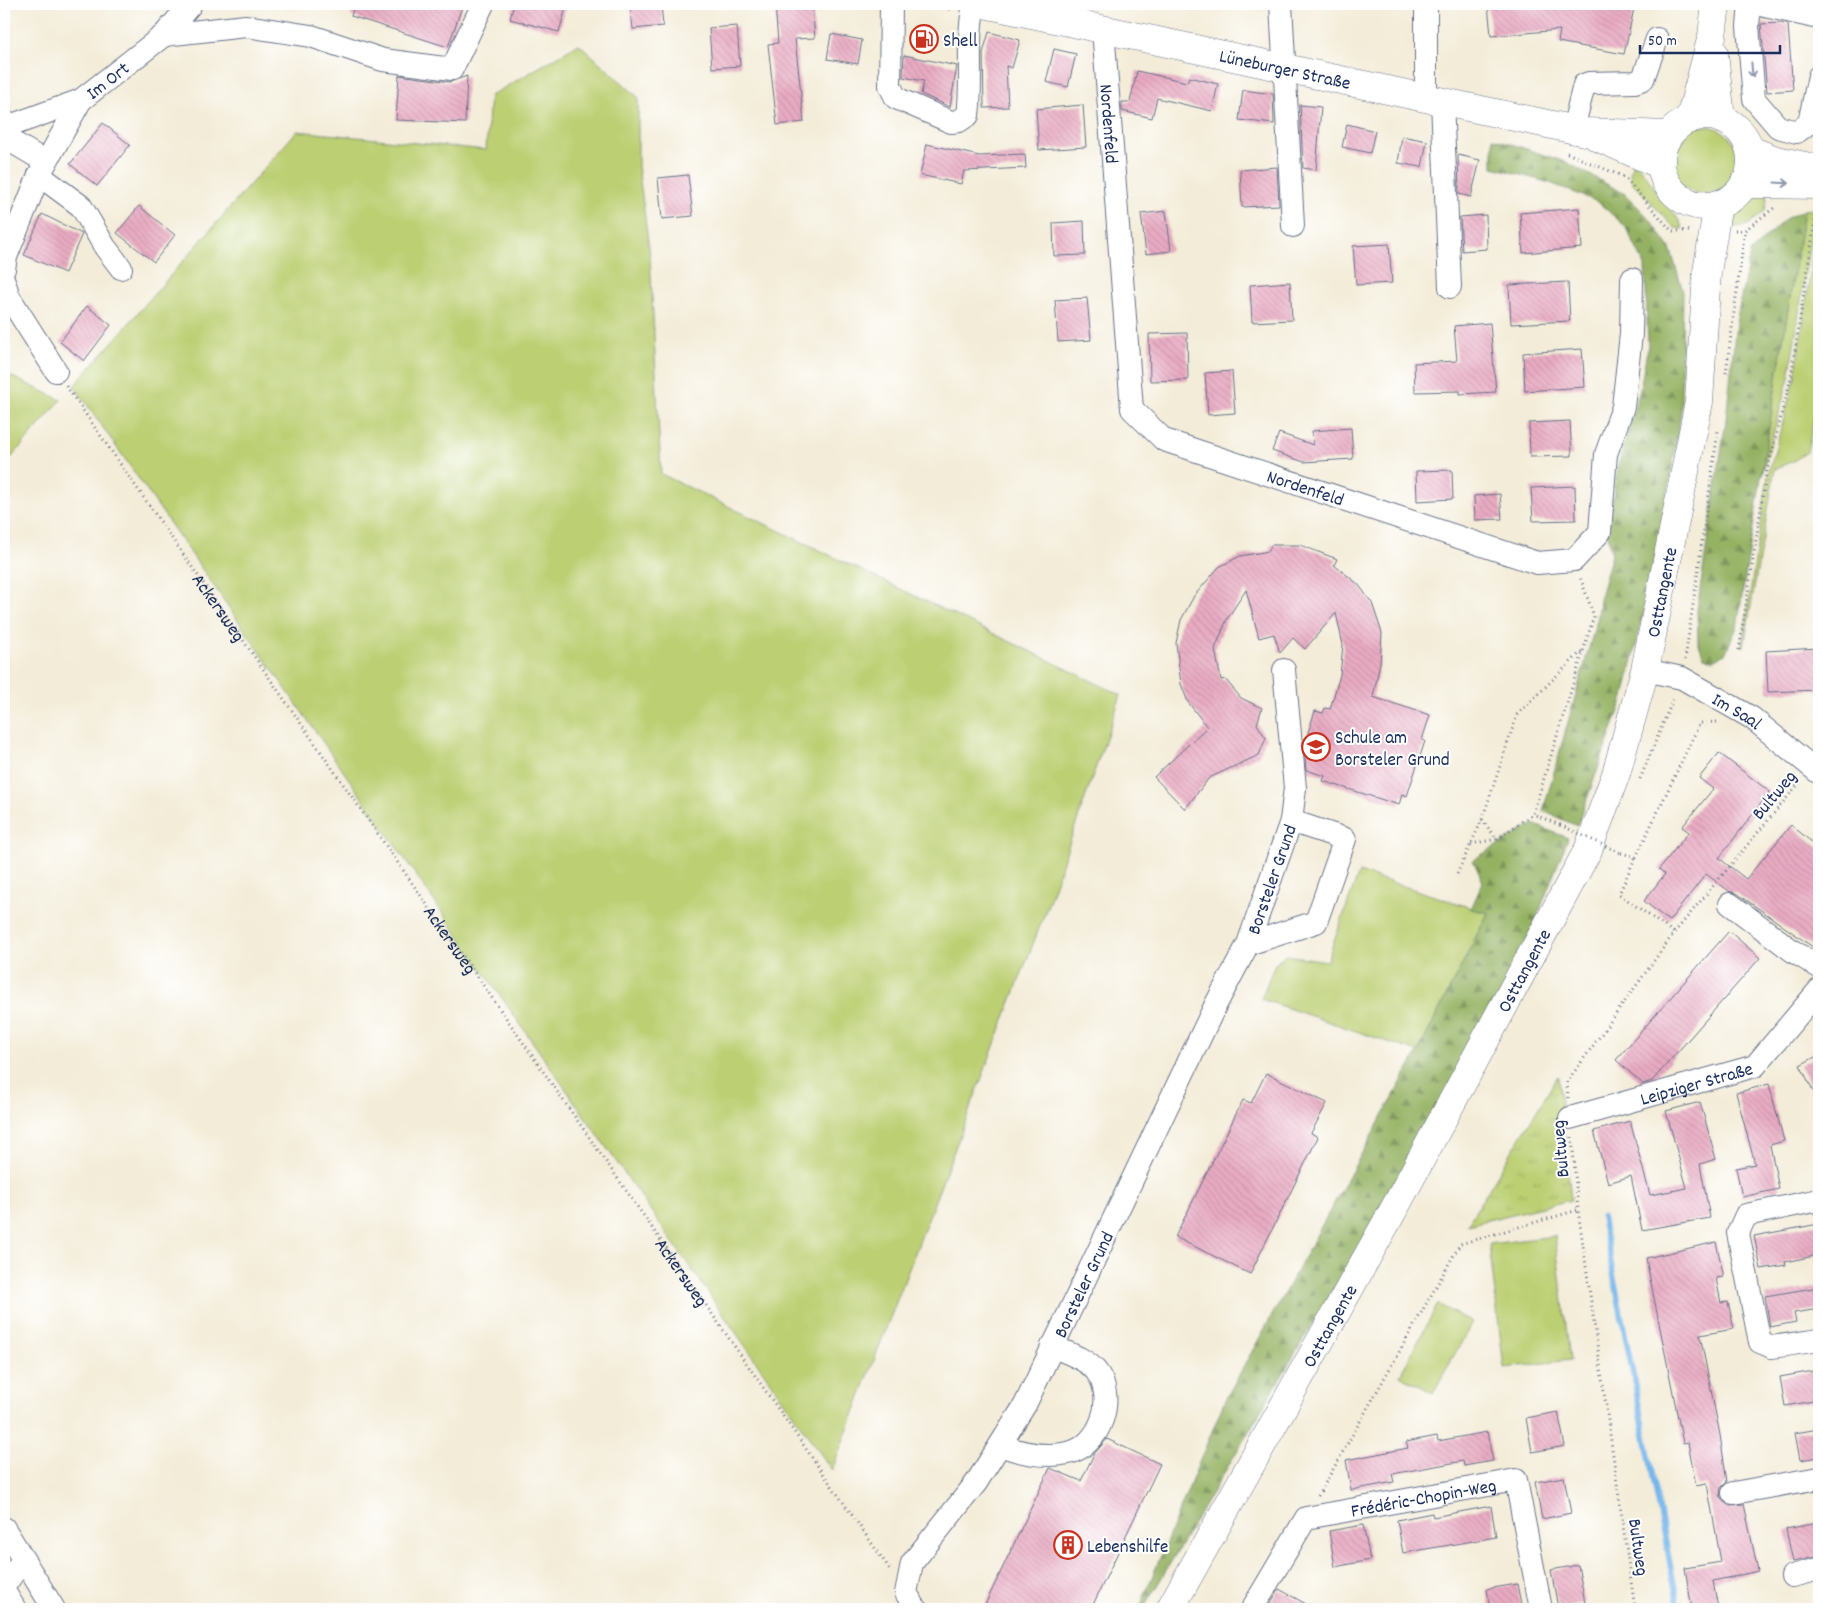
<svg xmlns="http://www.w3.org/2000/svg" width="1823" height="1613" viewBox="0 0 1823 1613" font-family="Dekko,sans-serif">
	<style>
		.grass { fill: #bccf72; stroke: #6c7f68 }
		.forest { fill: url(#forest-firs); stroke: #587061 }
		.park { fill: url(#park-tufts); stroke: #6c7f68 }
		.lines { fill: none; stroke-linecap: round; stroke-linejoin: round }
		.stream { stroke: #76b6ea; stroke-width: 5.5 }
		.building { fill: url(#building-back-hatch) }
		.minor-casing { stroke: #677189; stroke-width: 24 }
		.major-casing { stroke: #677189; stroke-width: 29 }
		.path { stroke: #677189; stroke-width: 3; stroke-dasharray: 1 4; stroke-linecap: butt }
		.minor { stroke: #fff; stroke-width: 22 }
		.major { stroke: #fff; stroke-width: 28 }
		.path-bridge { stroke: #677189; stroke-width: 3; stroke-dasharray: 1 4; stroke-linecap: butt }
		.oneway { stroke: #8d97ae }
		.labels { text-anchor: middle; stroke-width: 4; stroke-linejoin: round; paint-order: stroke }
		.poi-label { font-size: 19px; fill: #1b2f5e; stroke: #fff; text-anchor: start }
		.street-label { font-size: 19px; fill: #1b2f5e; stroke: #fff }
	</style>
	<defs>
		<pattern id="forest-firs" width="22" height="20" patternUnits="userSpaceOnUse" patternTransform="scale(1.25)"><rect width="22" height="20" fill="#95b264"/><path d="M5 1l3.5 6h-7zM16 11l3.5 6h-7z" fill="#799156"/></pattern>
		<pattern id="park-tufts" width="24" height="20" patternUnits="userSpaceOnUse" patternTransform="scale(1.25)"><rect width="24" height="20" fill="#bccf72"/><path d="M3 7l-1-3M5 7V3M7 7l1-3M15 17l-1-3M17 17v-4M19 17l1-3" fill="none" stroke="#a1b265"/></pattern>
		<pattern id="building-back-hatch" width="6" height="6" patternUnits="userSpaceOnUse" patternTransform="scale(1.25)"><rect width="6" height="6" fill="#e9abc2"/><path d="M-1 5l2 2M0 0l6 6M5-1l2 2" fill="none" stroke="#c793a9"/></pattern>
	</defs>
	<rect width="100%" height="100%" fill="#fff"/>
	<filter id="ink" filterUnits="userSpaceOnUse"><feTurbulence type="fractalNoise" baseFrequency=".02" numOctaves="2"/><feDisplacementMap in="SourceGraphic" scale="10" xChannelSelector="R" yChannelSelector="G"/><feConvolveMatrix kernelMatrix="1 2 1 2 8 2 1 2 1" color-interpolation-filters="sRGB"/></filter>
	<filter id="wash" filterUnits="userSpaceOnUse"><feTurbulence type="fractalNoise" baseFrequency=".0096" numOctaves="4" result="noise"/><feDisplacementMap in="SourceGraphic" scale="20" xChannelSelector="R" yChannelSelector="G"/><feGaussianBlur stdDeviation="1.12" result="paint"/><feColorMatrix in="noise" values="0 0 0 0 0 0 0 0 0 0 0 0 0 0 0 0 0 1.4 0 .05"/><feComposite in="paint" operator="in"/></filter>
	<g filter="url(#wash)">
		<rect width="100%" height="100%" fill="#f3ecd8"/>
		<path class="grass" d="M579 44 638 97V166L650 256 661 474 1121 695 1046 910 832 1470 74 386 297 131 486 150 490 96Z
			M1670 160a34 34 0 1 1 68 0a34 34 0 1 1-68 0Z
			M1633 162C1644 171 1649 181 1658 193 1667 206 1677 214 1683 229L1675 228 1632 182 1630 174Z
			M1768 192 1765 211 1748 225 1728 228C1736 207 1747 197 1768 192Z
			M1815 209 1789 377 1761 478 1804 210Z
			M1819 212V395L1807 452 1795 460 1775 469 1744 646 1742 647 1768 476 1795 378Z
			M4 373 61 400 4 466Z
			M1359 872 1488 913 1418 1052 1261 999 1275 964 1286 955 1327 961Z
			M1555 1236 1570 1360 1504 1368 1489 1244Z
			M1438 1304 1472 1323 1433 1393 1400 1375Z"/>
		<path class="forest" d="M1493 138 1566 162 1625 194 1650 219 1670 248 1683 291 1681 412 1659 549 1624 697 1577 826 1543 811 1598 616 1601 593 1612 555 1607 531 1619 462 1640 390 1648 345 1645 265 1625 226 1598 202 1550 183 1493 167Z
			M1804 210 1737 627 1725 654 1714 660 1704 657 1698 642 1697 609 1726 420 1736 323 1750 253 1785 219Z
			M1533 824 1568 838 1532 930 1465 1068 1143 1609H1139L1224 1402 1418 1052 1488 913 1471 909 1483 882 1473 860Z"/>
		<path class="park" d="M1558 1076 1571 1200 1467 1225Z"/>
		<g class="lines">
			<path class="stream" d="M1602 1217 1679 1609"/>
		</g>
		<g id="blocks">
			<path class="building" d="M355 4H463L448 47 351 16Z
				M514 4H567L559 32 510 19Z
				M630 4H661L663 26 633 29Z
				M775 4H812L815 38 795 39 804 122 777 125 768 44 778 43Z
				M1488 4H1635L1624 54 1558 42 1560 30 1491 36Z
				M1781 23 1788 25 1793 90 1767 92 1761 24Z
				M737 26 740 66 712 68 709 28Z
				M989 32 1020 40 1012 68 1006 66 1008 107 984 108 983 53Z
				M831 34 862 40 858 64 827 59Z
				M1054 49 1076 54 1068 87 1046 82Z
				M904 55 957 66 950 107 921 94 924 81 903 77Z
				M1137 71 1187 82 1189 77 1218 84 1212 111 1157 98 1152 118 1122 111V102H1130Z
				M399 75 450 82 467 76 465 123 396 120Z
				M1243 90 1273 94 1274 124 1239 120Z
				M1083 105 1086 147 1039 150 1036 109Z
				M1300 105 1321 107 1316 170 1303 168Z
				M103 123 130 145 97 186 70 164Z
				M1347 124 1375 131 1370 153 1342 147Z
				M1402 136 1427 141 1422 167 1398 163Z
				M927 144 979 156 1025 154 1026 168 964 171 961 184 920 175Z
				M1458 155 1480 160 1471 197 1459 194Z
				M1277 167 1279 205 1242 207 1240 170Z
				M688 175 693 216 662 219 658 178Z
				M139 206 175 235 154 262 117 233Z
				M1579 208 1582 248 1523 253 1520 213Z
				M1166 211 1171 251 1146 254 1141 214Z
				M42 214 82 234 65 273 24 255Z
				M1486 215 1487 249 1462 251 1460 217Z
				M1084 221 1085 255 1054 256 1053 223Z
				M1389 244 1392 283 1356 285 1353 246Z
				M1290 282 1292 320 1252 322 1250 285Z
				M1568 282 1570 321 1511 324 1509 285Z
				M1087 298 1091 340 1058 342 1055 300Z
				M87 306 111 325 84 361 60 342Z
				M1490 323 1496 392 1460 394V391L1415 392 1414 363 1457 361 1454 326Z
				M1187 333 1188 380 1150 381 1149 334Z
				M1582 349 1585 387 1525 391 1523 353Z
				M1232 371 1235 413 1208 415 1205 373Z
				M1570 421 1572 456 1530 457 1529 423Z
				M1351 428 1353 459 1304 462 1272 451 1279 433 1313 445 1312 431Z
				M1452 470 1453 499 1417 501 1416 471Z
				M1575 486 1576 520 1533 521 1531 488Z
				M1500 494 1502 519 1475 520 1474 496Z
				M1271 545H1300L1337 559 1334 565 1358 584 1372 603 1382 633 1380 663 1373 697 1430 715 1422 740 1425 741 1407 796 1402 794 1399 805 1323 781 1325 776 1306 770 1304 745 1315 711 1323 713 1325 708 1330 709 1340 675 1343 645 1336 613 1305 649 1293 638 1280 653 1274 634 1259 638 1246 590 1227 619 1215 649 1221 680 1225 679 1241 698 1262 708 1257 724 1266 738 1259 755 1209 778 1185 809 1154 777 1207 727 1188 702 1181 684 1176 643 1181 620 1194 596 1219 567 1240 556 1269 551Z
				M1819 648V690L1768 692 1766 651Z
				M1719 753 1770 792 1719 858 1746 879 1791 825 1819 848V947L1817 950 1738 894 1729 891 1706 874 1669 921 1644 901 1665 874 1659 869 1689 832 1682 827 1713 789 1699 778Z
				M1729 931 1760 958 1652 1081 1643 1084 1616 1060Z
				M1819 1055V1102L1800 1065Z
				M1266 1073 1327 1103 1311 1133 1318 1137 1250 1274 1175 1237 1243 1100 1251 1103Z
				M1769 1084 1784 1141 1770 1145 1779 1189 1742 1197 1736 1168 1755 1164 1736 1093Z
				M1700 1102 1716 1159 1700 1164 1710 1218 1642 1230 1631 1176 1608 1183 1594 1131 1630 1121 1650 1195 1687 1188 1666 1111Z
				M1819 1224V1255L1785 1262 1786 1265 1761 1269 1754 1236Z
				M1716 1242 1723 1273V1277L1716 1278 1721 1303 1728 1302 1734 1329 1700 1335 1720 1435 1727 1482 1721 1488 1720 1495 1723 1501 1728 1505 1744 1504 1758 1571 1713 1581 1718 1608 1692 1609 1685 1568 1721 1562 1707 1484 1696 1486 1688 1442 1683 1443 1646 1258Z
				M1819 1287V1309L1794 1313 1796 1322 1770 1327 1765 1296Z
				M1819 1370V1400L1785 1406 1780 1377Z
				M1558 1412 1565 1446 1532 1452 1526 1418Z
				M1819 1429V1457L1800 1460 1795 1433Z
				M1487 1432 1493 1461 1464 1466 1463 1461 1392 1474 1394 1482 1351 1490 1346 1460 1408 1448 1406 1442 1437 1436 1438 1441Z
				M1107 1439 1160 1464 1091 1609H983L1050 1468 1081 1481 1094 1454Z
				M1564 1477 1571 1513 1542 1519 1535 1482Z
				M1491 1506 1496 1537 1403 1553 1397 1520 1432 1513 1433 1517Z
				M1817 1523 1819 1556 1793 1562 1786 1529Z
				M1363 1525 1370 1560 1335 1567 1329 1531Z
				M1578 1565 1585 1603 1558 1608 1551 1570Z
				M1517 1584 1522 1609H1490L1487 1589Z
				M1279 1589 1315 1609H1267Z"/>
		</g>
	</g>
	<g filter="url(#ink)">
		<use href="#blocks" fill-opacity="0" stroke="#677189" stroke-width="1"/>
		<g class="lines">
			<defs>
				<g id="minor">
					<path d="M891 4 890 86 896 98 951 122 959 121 968 115C973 79 966 41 974 4"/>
					<path d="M1281 4 1293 226"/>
					<path d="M1426 4V98"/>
					<path d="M1750 4 1748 26 1754 99 1778 127 1797 132 1809 123 1819 76"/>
					<path d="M1756 4 1819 18"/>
					<path id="s2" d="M1103 29 1132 409 1164 440 1537 563 1574 560 1600 532 1606 454 1623 407 1631 334 1632 279"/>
					<path d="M164 35 246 26 311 36 383 60 452 69 483 4"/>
					<path d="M1442 101 1450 287"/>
					<path id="s3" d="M4 128 81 100 164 35 191 4"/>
					<path d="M1573 129 1584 85 1589 83 1635 82 1643 79 1657 39"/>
					<path d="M4 137 46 162"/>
					<path d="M39 175 81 206 105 247 121 268"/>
					<path d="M4 269 6 257 39 175 81 100"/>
					<path d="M4 281 9 297 56 371"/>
					<path d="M1284 670 1295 788 1291 821"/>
					<path id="s4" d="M1645 670 1682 678 1752 718 1819 773"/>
					<path d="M1730 904 1794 952 1819 967"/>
					<path id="s5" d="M1570 1118 1755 1066 1819 990"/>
					<path d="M1819 1200 1746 1215 1738 1233 1760 1342 1772 1347 1819 1340"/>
					<path d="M1000 1445C1021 1453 1045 1458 1068 1453 1101 1446 1117 1397 1096 1371 1085 1358 1067 1353 1052 1346"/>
					<path d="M1733 1493 1819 1478"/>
					<path d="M4 1528 54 1609"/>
					<path d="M1792 1576 1819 1569"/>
					<path d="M4 1586 23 1560"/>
					<path d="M4 1591 15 1609"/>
					<path id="s6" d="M916 1609 906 1593 912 1563 976 1483 1025 1405 1216 1004 1248 944 1291 821 1345 839 1316 922 1248 944"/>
					<path id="s7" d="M1252 1609 1306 1518 1516 1480 1541 1609"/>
				</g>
				<g id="major">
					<path id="s8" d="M984 4 1585 132 1669 135"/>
					<path d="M1714 53 1721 119"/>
					<circle cx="1706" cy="161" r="45"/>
					<path d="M1690 119 1712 36 1716 4"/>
					<path d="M1597 137 1661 165"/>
					<path d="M1750 150 1776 160 1819 169"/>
					<path d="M1744 184 1819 185"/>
					<path id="s9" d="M1170 1609 1399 1200 1588 850 1616 774 1645 670 1699 402 1707 272 1718 204"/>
				</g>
			</defs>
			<use href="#minor" class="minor-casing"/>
			<use href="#major" class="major-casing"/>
			<g class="path">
				<path d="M924 4 953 10"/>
				<path d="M1567 153 1624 177 1672 231H1691"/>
				<path d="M1735 230H1745L1774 208"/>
				<path d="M1726 373 1745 230"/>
				<path id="s1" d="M66 386 891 1571"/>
				<path d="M1739 650 1766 475 1791 377 1817 208"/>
				<path d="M1685 660 1718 431"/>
				<path d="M1640 779 1674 697"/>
				<path d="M1560 825 1533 814 1594 616 1580 577"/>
				<path d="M1497 839 1533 814"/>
				<path d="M1471 844 1497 839 1482 820"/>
				<path d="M1621 853 1636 857 1700 723 1717 722"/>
				<path d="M1635 858 1619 894 1674 933"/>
				<path d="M1457 874 1482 820 1517 715 1583 650"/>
				<path d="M1568 1098 1567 1082 1674 933 1800 782"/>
				<path d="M1572 1137 1578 1210 1635 1609"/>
				<path d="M1318 1496 1460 1244 1578 1210"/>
			</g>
			<use href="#minor" class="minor"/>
			<use href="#major" class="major"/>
			<path class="path-bridge" d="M1560 825 1621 853"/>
		</g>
		<defs><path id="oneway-shaft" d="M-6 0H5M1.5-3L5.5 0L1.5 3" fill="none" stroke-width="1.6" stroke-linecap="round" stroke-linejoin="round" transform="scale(1.25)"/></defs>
		<g class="oneway">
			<use href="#oneway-shaft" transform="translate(1752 70) rotate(85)"/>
			<use href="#oneway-shaft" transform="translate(1782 183) rotate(3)"/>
		</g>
	</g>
	<defs>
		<symbol id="fuel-ring" viewBox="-11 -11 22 22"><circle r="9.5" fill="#fff" stroke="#c8321e" stroke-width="1.5"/><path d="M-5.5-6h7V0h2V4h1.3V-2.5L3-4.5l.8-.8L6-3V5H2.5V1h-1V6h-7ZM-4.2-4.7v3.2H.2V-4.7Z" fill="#c8321e"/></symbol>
		<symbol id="school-ring" viewBox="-11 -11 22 22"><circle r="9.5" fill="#fff" stroke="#c8321e" stroke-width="1.5"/><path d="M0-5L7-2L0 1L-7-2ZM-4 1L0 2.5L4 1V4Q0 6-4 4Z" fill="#c8321e"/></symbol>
		<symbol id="building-ring" viewBox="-11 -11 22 22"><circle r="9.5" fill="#fff" stroke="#c8321e" stroke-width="1.5"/><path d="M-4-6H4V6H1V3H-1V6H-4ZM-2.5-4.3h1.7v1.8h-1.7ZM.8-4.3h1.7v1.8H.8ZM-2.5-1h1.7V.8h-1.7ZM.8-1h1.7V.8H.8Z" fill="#c8321e"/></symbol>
	</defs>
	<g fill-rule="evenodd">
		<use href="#fuel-ring" x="908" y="23" width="32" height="32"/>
		<use href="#school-ring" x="1300" y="731" width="32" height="32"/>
		<use href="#building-ring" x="1052" y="1529" width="32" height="32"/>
	</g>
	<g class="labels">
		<g class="poi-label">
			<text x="943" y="46">Shell</text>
			<text x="1335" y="743">Schule am<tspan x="1335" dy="22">Borsteler Grund</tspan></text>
			<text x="1087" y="1552">Lebenshilfe</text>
		</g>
		<g class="street-label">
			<text dy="7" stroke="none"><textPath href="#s8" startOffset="308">Lüneburger Straße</textPath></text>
			<text dy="7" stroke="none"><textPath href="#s3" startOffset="115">Im Ort</textPath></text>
			<text dy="7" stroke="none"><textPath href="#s2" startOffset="95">Nordenfeld</textPath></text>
			<text dy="7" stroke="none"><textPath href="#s2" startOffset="575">Nordenfeld</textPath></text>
			<text dy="7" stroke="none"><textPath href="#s9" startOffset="1135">Osttangente</textPath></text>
			<text dy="7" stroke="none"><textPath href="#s1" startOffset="269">Ackersweg</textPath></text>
			<text dy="7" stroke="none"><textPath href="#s4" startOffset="102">Im Saal</textPath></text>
			<text transform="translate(1773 794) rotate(-50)" y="7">Bultweg</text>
			<text dy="7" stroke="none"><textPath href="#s6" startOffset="825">Borsteler Grund</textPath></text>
			<text dy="7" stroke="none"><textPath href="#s1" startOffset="674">Ackersweg</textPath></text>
			<text dy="7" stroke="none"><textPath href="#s9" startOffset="730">Osttangente</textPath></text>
			<text dy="7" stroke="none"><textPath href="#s5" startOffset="131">Leipziger Straße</textPath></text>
			<text transform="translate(1559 1149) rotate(-95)" y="7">Bultweg</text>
			<text dy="7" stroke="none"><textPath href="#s1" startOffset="1079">Ackersweg</textPath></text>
			<text dy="7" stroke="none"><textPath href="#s6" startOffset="378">Borsteler Grund</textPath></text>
			<text dy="7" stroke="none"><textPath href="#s9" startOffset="325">Osttangente</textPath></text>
			<text dy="7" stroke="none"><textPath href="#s7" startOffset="225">Frédéric-Chopin-Weg</textPath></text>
			<text transform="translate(1640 1547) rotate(82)" y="7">Bultweg</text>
		</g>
	</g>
	<rect width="1823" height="1613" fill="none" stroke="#fff" stroke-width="20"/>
	<path d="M1640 45v8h140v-8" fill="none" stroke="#1b2f5e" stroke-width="2.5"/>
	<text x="1648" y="45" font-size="15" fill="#1b2f5e" stroke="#ffffff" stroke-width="4" paint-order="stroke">50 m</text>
</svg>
